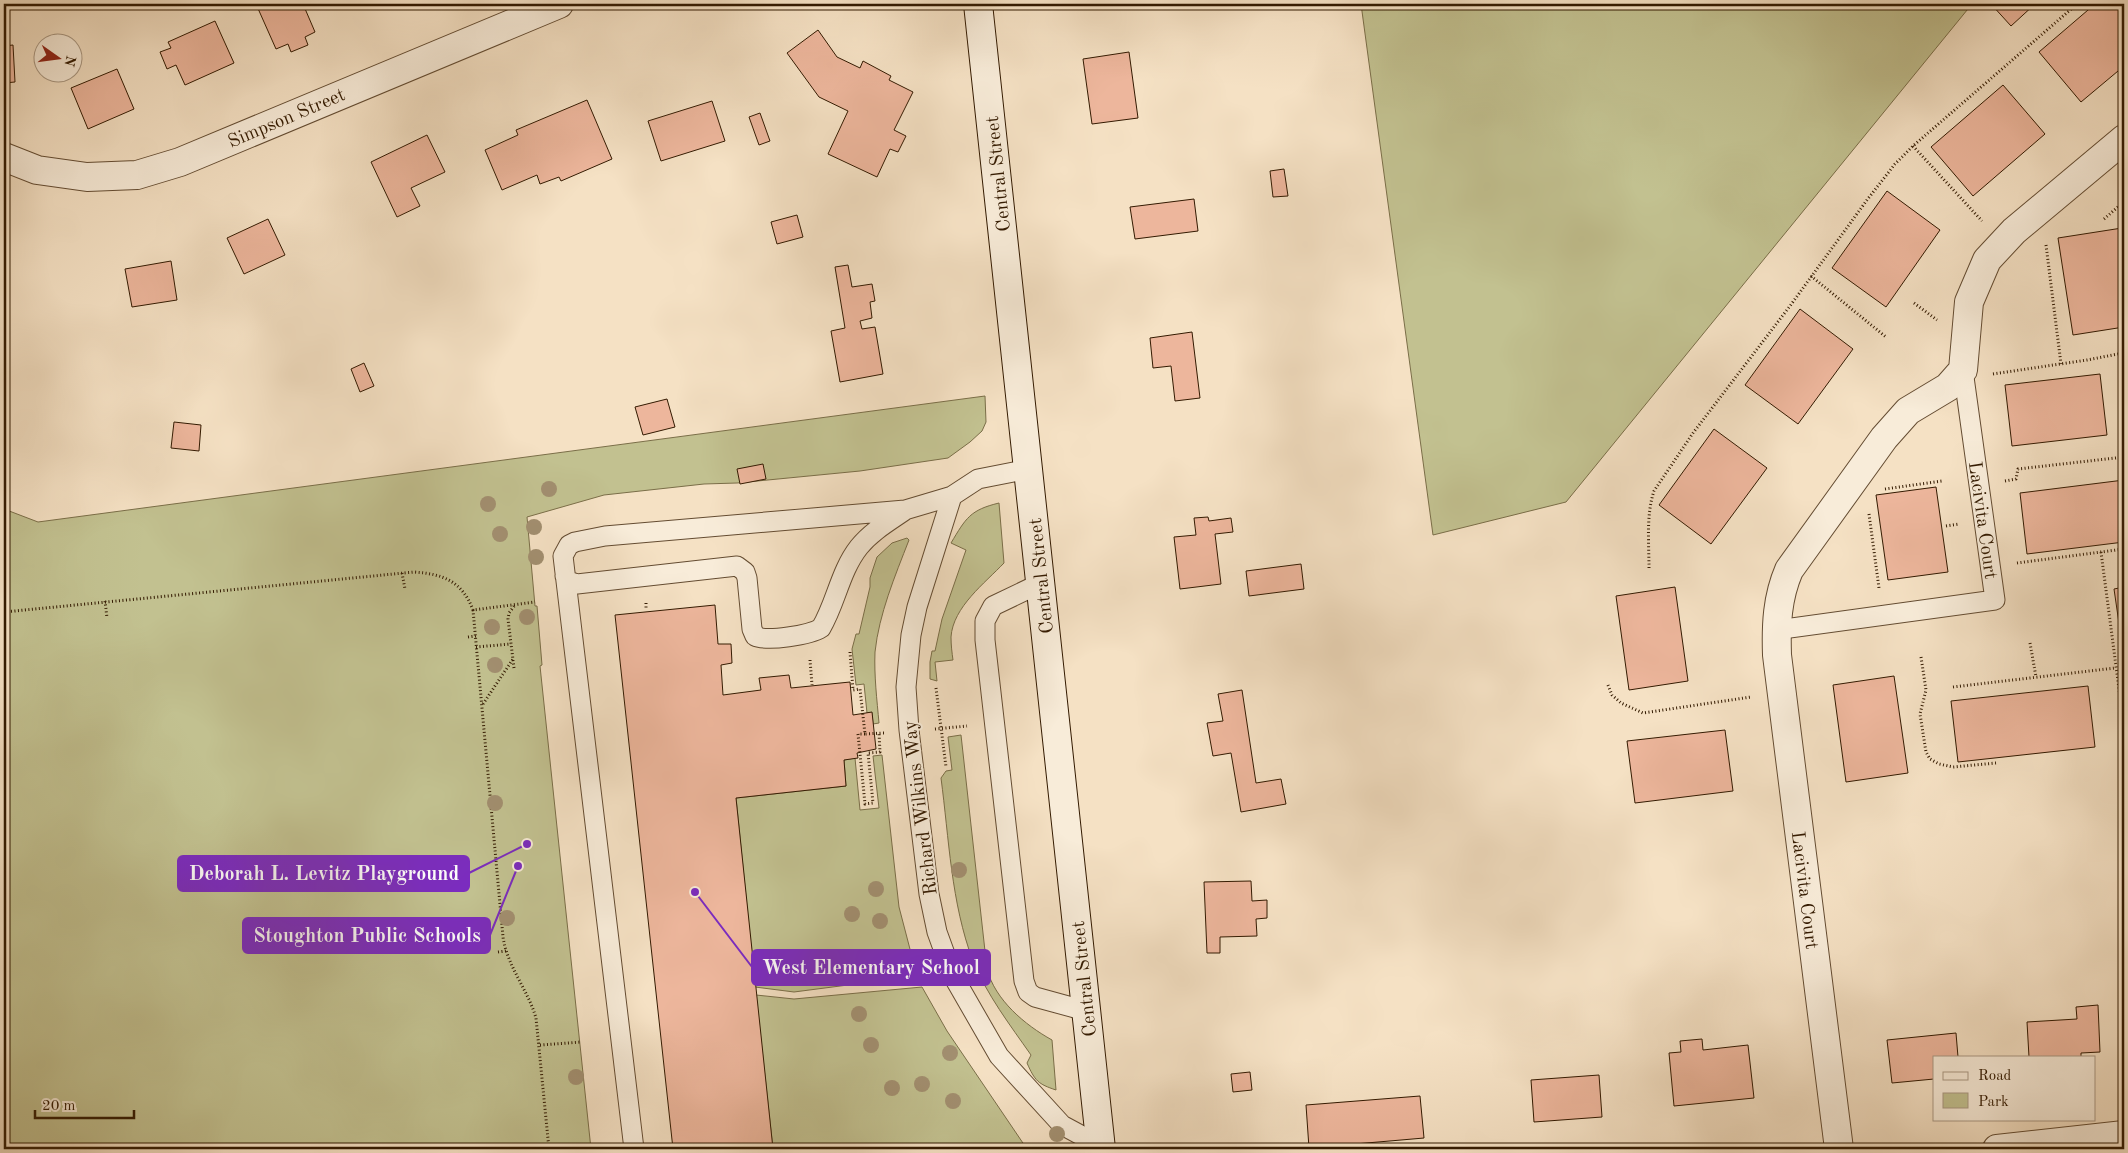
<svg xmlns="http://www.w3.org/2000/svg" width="2128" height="1153" viewBox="0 0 2128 1153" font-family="'Old Standard TT',serif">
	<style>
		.green { fill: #c2c190; stroke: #7a6e48 }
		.building { fill: #edb69c; stroke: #331a01 }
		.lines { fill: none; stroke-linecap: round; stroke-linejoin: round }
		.lane-casing { stroke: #644c32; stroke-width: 21 }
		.street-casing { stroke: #644c32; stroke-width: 30 }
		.secondary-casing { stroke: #331a01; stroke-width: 30 }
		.path { stroke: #331a01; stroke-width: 3; stroke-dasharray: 1 2.5; stroke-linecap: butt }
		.lane { stroke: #f8ecd9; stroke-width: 19 }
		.street { stroke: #f8ecd9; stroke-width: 28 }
		.secondary { stroke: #f8ecd9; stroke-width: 28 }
		.tree { fill: #a28f70 }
		.labels { text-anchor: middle; stroke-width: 4; stroke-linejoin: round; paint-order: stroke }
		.street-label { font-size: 19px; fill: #331a01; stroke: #f8ecd9 }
		.leader { fill: none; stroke: #7b2cbf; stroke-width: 2 }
		.callout-dot { fill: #7b2cbf; stroke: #f8ecd9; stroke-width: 2 }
		.callout { fill: #7b2cbf; stroke: #7b2cbf; stroke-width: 2 }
		.callout-label { font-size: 20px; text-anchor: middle; font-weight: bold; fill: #fff }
	</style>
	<rect width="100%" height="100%" fill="#f5e1c4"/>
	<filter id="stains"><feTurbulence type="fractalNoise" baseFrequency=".004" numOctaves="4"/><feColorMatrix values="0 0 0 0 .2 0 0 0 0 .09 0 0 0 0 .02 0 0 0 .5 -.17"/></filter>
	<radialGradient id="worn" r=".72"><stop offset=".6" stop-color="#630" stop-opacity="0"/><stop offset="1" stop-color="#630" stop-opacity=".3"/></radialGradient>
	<path class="green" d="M1361 4H1972L1566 502 1433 535Z
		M985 396 986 422 982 431 970 442 948 458 860 471 737 483 704 484 604 495 527 517 535 606H537L542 665 540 666 591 1149H4V509L38 522Z
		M999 503 1004 563C985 583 953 607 951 637 951 645 952 653 953 660L935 662 937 681 930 679V662L932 651H935L942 619 966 550 951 543C966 518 970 510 999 503Z
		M907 538 909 540C895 576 879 614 875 652 874 676 877 700 879 723L873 724 872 713H867L864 684 856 685 852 649 856 634H859L870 587V578L877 557 892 543Z
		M961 735 987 969C995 1000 1025 1025 1052 1040L1056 1090C1038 1084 1035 1081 1027 1063L1031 1055C1010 1025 987 995 973 961 951 903 949 838 941 778L946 771 952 770 948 737Z
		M882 755 899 907 917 976 794 992 755 987 736 798 846 786 844 760 855 758 860 810 879 808 873 756Z
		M922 987 947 1031 1027 1149H773L756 995 794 999Z"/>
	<path class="building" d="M256 4H303L315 32 305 37 308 45 291 52 288 44 276 49Z
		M394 4H407L408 5 394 8Z
		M1991 4H2035L2011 26Z
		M2095 4H2124V66L2081 102 2039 52Z
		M215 21 234 63 185 85 176 65 167 69 160 52 171 48 168 42Z
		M818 30 837 57 860 68 863 61 891 76 889 80 913 92 894 130 906 136 898 152 890 149 877 177 828 154 848 111 819 97 787 53Z
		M13 45 15 82 4 83V46Z
		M1129 52 1138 118 1092 124 1083 59Z
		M117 69 134 109 88 129 71 88Z
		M2003 85 2045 134 1973 196 1931 147Z
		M587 100 612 159 561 181 559 177 540 184 537 175 502 190 485 150 518 135 516 130Z
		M712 101 725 141 661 161 648 121Z
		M760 113 770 141 759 145 749 117Z
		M427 135 445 172 411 188 420 206 397 217 371 162Z
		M1284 169 1288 196 1273 197 1270 171Z
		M1887 191 1940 230 1886 307 1832 268Z
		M1194 199 1198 231 1135 239 1130 207Z
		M797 215 803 237 777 244 771 222Z
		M268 219 285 255 244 274 227 238Z
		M2122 228 2124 243V327L2073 335 2058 238Z
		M171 261 177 300 132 307 125 269Z
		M848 265 852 287 872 284 875 301 870 302 872 318 860 321 862 329 875 327 883 374 840 382 831 331 845 328 835 267Z
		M1800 309 1853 349 1798 424 1745 385Z
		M1192 332 1200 398 1175 401 1171 366 1153 368 1150 338Z
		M364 363 374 386 360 392 351 369Z
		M2100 374 2107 435 2012 446 2005 385Z
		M667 399 675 427 643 435 635 407Z
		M174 422 201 425 199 451 171 448Z
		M1714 429 1767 468 1711 544 1659 505Z
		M763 464 766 479 740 484 737 469Z
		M2124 480V542L2027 554 2020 493Z
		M1936 487 1948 572 1888 580 1876 495Z
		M1208 517 1209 521 1231 518 1233 532 1215 534 1221 584 1180 589 1174 537 1196 535 1194 518Z
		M1301 564 1304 589 1249 596 1246 571Z
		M1675 587 1688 681 1629 690 1616 596Z
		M2124 587V658L2114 589Z
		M715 605 718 644H731L732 663 721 665 723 695 761 690 759 678 789 675 791 688 850 682 853 715 872 712 876 749 857 753 858 758 844 760 846 786 736 798 773 1149H788H673L615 615Z
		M1894 676 1908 773 1846 782 1833 685Z
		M2088 686 2095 747 1958 762 1951 701Z
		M1242 690 1256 783 1281 779 1286 804 1241 812 1231 753 1213 756 1207 723 1223 721 1218 694Z
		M1725 730 1733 791 1635 803 1627 741Z
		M1251 881 1252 901 1267 900V918L1256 919 1257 936 1220 937V953H1207L1204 882Z
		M2098 1005 2100 1052 2081 1053V1057H2029L2027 1022 2077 1019 2076 1007Z
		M1956 1033 1958 1057H1934V1079L1892 1083 1887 1040Z
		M1702 1039 1703 1050 1748 1045 1754 1098 1674 1106 1669 1053 1681 1052 1680 1041Z
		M1250 1072 1252 1090 1233 1092 1231 1074Z
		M1599 1075 1602 1117 1534 1122 1531 1080Z
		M1420 1096 1424 1138 1309 1148 1306 1105Z
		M1237 1145V1149H1208Z"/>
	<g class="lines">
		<defs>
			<path id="lane" d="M1029 469 978 479 952 496 917 607 911 635 906 687 909 730 929 894 937 932 953 976 999 1056 1062 1125 1101 1146
				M565 576 568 581 577 584 737 566 745 572 747 578 752 629 755 636C767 642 810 635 821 628 836 603 840 571 859 547 871 532 888 522 904 511
				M1041 583 993 606 985 621V640L1024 981 1028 992 1035 997 1086 1011
				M1776 630 1995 600 1963 370
				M634 1149 563 556 569 545 575 542 605 536 905 510 952 496"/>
			<path id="street" d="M4 157 37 170 87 177 137 175 180 162 559 4
				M1839 1149 1777 655C1776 625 1777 598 1789 570L1884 438 1908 411 1948 387 1963 370 1969 302 1987 260 2014 231 2124 139
				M1997 1149 2124 1135"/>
			<path id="secondary" d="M978 4 1101 1149"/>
		</defs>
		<use href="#lane" class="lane-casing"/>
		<use href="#street" class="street-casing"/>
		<use href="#secondary" class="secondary-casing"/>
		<path class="path" d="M1913 146 1982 221
			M2104 219 2119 206 2124 208
			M2046 245 2061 364
			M1811 276 1886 337
			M1914 303 1937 320
			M1993 374 2087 360 2118 354 2124 350
			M2005 481 2016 479 2018 469 2124 457
			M1885 489 1942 481
			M1869 514 1879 588
			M1946 526 1959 524
			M2101 552 2124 727
			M2017 563 2124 549
			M1649 568C1649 543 1646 515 1654 491L1693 433 1790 306 1867 200 1895 164 1913 146 2077 4
			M402 573 405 589
			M105 601 107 618
			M646 603V610
			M473 610 503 937C507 966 528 990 536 1018L549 1149
			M4 612 414 572C443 574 462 581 473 610L535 602
			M468 637 476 636
			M2030 643 2036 677
			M476 647 511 644
			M850 652 853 690 860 689 865 734 884 733
			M1921 657 1926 690 1920 714 1926 752 1930 759 1939 764 1953 767 1996 763
			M810 660 812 685
			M514 668 508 619 509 613 515 605
			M1608 685 1612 695 1621 703 1643 713 1751 697
			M1953 687 2115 668
			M936 688 946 767
			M483 704 513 659
			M935 729 967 726
			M865 734H858L865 804 873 803 868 753 880 752 879 733
			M498 952 506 951
			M899 984 919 982
			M540 1045 581 1042"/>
		<use href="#lane" class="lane"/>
		<use href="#street" class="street"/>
		<use href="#secondary" class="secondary"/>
	</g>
	<g class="tree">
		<circle cx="549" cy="489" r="8"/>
		<circle cx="488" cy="504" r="8"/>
		<circle cx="534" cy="527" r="8"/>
		<circle cx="500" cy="534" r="8"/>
		<circle cx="536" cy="557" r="8"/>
		<circle cx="527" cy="617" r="8"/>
		<circle cx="492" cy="627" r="8"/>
		<circle cx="495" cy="665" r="8"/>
		<circle cx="495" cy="803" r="8"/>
		<circle cx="959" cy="870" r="8"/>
		<circle cx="876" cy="889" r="8"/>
		<circle cx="852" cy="914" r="8"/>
		<circle cx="507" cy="918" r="8"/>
		<circle cx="880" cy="921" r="8"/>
		<circle cx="859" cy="1014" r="8"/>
		<circle cx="871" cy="1045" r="8"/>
		<circle cx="950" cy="1053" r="8"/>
		<circle cx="576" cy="1077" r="8"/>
		<circle cx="922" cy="1084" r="8"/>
		<circle cx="892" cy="1088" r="8"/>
		<circle cx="953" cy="1101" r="8"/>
		<circle cx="1057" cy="1134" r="8"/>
	</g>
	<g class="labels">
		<g class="street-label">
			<text transform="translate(286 117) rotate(-23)" y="7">Simpson Street</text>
			<text transform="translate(997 174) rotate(-96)" y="7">Central Street</text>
			<text transform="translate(1984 520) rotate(82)" y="7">Lacivita Court</text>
			<text transform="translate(1040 576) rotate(-96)" y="7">Central Street</text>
			<text transform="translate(919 808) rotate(-97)" y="7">Richard Wilkins Way</text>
			<text transform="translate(1806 890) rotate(83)" y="7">Lacivita Court</text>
			<text transform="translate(1083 979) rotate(-96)" y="7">Central Street</text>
		</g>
	</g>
	<path class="leader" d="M527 844L469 873M518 866L490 935M695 892L752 967"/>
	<g class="callout-dot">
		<circle cx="527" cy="844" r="5"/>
		<circle cx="518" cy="866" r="5"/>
		<circle cx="695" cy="892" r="5"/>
	</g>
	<g class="callout">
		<rect x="178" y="856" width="291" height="35" rx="5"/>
		<rect x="243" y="918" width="247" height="35" rx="5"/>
		<rect x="752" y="950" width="238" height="35" rx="5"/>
	</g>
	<g class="callout-label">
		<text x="324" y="880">Deborah L. Levitz Playground</text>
		<text x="367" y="942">Stoughton Public Schools</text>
		<text x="871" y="974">West Elementary School</text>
	</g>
	<rect width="2128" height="1153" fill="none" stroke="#f5e1c4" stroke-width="20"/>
	<rect x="5" y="5" width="2118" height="1143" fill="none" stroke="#331a01" stroke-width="2.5"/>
	<rect x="10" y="10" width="2108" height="1133" fill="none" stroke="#331a01"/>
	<rect x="1933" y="1056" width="162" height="65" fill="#f8ecd9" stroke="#a99883"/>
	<rect x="1943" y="1072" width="25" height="8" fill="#f8ecd9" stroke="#a99883"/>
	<text x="1978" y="1080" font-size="15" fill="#331a01">Road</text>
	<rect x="1943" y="1093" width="25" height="15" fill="#c2c190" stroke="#a99883"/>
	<text x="1978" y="1106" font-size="15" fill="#331a01">Park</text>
	<g transform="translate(58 58) rotate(104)"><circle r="24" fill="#f8ecd9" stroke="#a99883"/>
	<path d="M0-4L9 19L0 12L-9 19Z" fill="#8f2418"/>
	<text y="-8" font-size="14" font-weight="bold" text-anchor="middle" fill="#331a01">N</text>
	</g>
	<path d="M35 1110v8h99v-8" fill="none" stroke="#331a01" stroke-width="2.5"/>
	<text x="42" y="1110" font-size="15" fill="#331a01" stroke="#f8ecd9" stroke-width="4" paint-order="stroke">20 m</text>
	<rect width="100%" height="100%" filter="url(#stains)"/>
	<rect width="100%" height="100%" fill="url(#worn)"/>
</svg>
